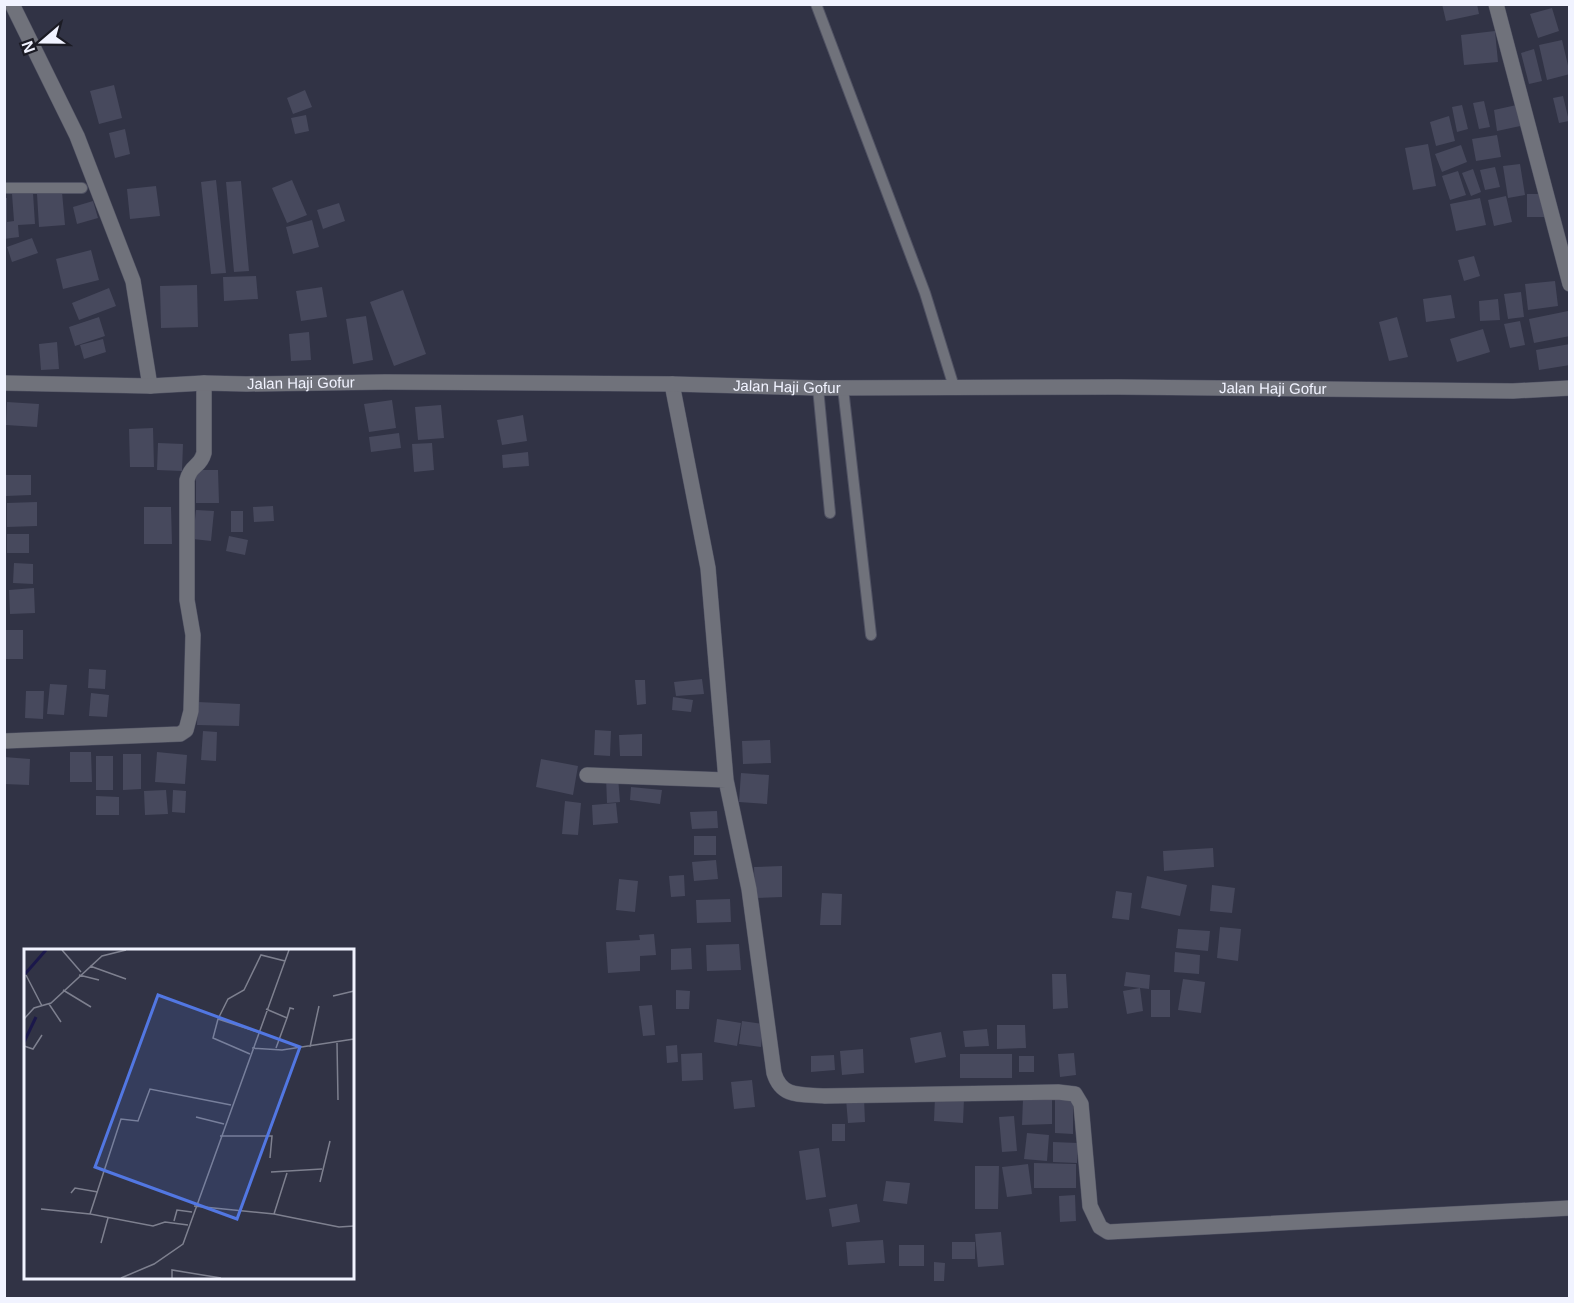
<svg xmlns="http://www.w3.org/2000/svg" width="1574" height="1303" viewBox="0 0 1574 1303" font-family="Helvetica,sans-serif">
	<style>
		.building { fill: #47495d }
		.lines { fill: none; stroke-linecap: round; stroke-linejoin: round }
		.service-casing { stroke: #505263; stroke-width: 12 }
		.minor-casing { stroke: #505263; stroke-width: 16 }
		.tertiary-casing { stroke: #505263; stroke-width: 16 }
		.service { stroke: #70727b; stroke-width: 10 }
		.minor { stroke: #70727b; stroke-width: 15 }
		.tertiary { stroke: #70727b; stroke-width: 15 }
		.labels { text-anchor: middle; stroke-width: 4.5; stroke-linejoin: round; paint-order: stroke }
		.street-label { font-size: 15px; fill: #f1f3ff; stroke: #1b1b24 }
		.inset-river { fill: none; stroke: #1b184b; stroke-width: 3 }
		.inset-road { fill: none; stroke: #7e808f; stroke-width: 1.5 }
		.view { fill: #5277e2; fill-opacity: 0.15; stroke: #5277e2; stroke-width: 3 }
		.inset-edge { fill: none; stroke: #f1f3ff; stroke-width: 3 }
	</style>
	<rect width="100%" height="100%" fill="#313345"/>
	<path class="building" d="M1442 4H1477L1479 14 1446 21Z
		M1552 8 1559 31 1538 38 1530 14Z
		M1495 31 1498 62 1464 65 1461 35Z
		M1562 40 1570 74 1547 80 1539 45Z
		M1534 49 1542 81 1529 84 1521 53Z
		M114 85 122 118 99 124 90 91Z
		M305 90 312 107 293 114 287 98Z
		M1563 96 1569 121 1559 123 1553 98Z
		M1484 101 1490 127 1479 129 1473 103Z
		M1521 104 1525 125 1497 131 1494 110Z
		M1462 105 1468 129 1457 132 1452 107Z
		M306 115 309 131 295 134 291 118Z
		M1449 116 1455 141 1436 146 1430 122Z
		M125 129 130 154 115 158 109 133Z
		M1497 135 1501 157 1476 161 1472 139Z
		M1428 144 1436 186 1413 190 1405 148Z
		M1461 145 1467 162 1442 172 1435 154Z
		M1520 164 1525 195 1508 198 1503 166Z
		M1495 167 1500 187 1485 190 1480 170Z
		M1473 169 1481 192 1471 196 1462 173Z
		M1458 171 1466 195 1450 200 1442 176Z
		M216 180 226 273 211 274 201 182Z
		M292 180 307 215 287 223 272 188Z
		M241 181 249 271 234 272 226 182Z
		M156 186 160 216 130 219 127 189Z
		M62 192 65 225 39 227 37 194Z
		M33 193 35 224 18 225 19 237 4 239V198H7V222L14 221 12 194Z
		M1527 194H1544V217H1527Z
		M1506 196 1512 222 1494 226 1488 200Z
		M1480 198 1486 225 1456 231 1450 204Z
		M93 201 98 218 77 224 73 207Z
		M339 203 345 221 323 229 317 210Z
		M312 220 319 247 293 254 286 227Z
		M32 238 38 253 12 262 7 247Z
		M91 250 99 280 63 289 56 259Z
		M1474 256 1480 276 1464 281 1458 260Z
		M256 276 258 299 224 301 223 277Z
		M1555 281 1558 306 1528 310 1525 284Z
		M197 285 198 327 161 328 160 286Z
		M322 287 327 317 301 321 296 291Z
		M109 288 116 306 79 320 72 303Z
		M403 290 426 354 394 366 370 302Z
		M1521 292 1524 317 1508 319 1504 294Z
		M1451 295 1455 318 1426 322 1423 299Z
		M1498 299 1500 320 1480 321 1479 301Z
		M1568 311 1570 336 1534 343 1529 319Z
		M366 316 373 360 353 364 346 319Z
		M99 317 105 336 75 346 69 327Z
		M1397 317 1408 357 1389 361 1379 322Z
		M1520 321 1525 345 1510 348 1504 324Z
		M1483 329 1490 352 1457 362 1450 339Z
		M309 332 311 360 291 361 289 334Z
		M103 339 106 352 84 359 80 345Z
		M57 342 59 369 41 370 39 344Z
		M1570 344V365L1539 370 1536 350Z
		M392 400 396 428 369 432 364 404Z
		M7 402 39 404 37 427 6 425Z
		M441 405 444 438 418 440 415 407Z
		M523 415 527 441 502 445 497 420Z
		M153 428 154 467H130L129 429Z
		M399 433 401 448 371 452 369 437Z
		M158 443 183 444 182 471 157 470Z
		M432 443 434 470 414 472 412 444Z
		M528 452 529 466 503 468 502 455Z
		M196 470H218L219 503H196Z
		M6 475H31V495L6 496Z
		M37 502V526L7 527V503Z
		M273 506 274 521 254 522 253 507Z
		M144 507H171L172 544H144Z
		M196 510 214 511 211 541 193 539Z
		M231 511H243V532H231Z
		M7 534H29V553H7Z
		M229 536 248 540 245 555 226 551Z
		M14 563 33 564V584L13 583Z
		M34 588 35 613 10 614 9 590Z
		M4 630H23V659H4Z
		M89 669 106 670 105 689 88 688Z
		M702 679 704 694 676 696 674 682Z
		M635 680H645L646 704 637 705Z
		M50 684 67 685 64 715 47 714Z
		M26 691H44L43 719 25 718Z
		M91 693 109 695 107 717 89 716Z
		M673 697 693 700 691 712 672 710Z
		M198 702 240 704 239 726 197 725Z
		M595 730 611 731 610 756 594 755Z
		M203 731 217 732 216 761 201 760Z
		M642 734V756H620L619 735Z
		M770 740 771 763 743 764 742 741Z
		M70 752H91L92 782H70Z
		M157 752 187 755 185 784 155 782Z
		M123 754H141V789L123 790Z
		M96 756H113V790H96Z
		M4 757 30 759 29 785 4 784Z
		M541 759 578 766 573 795 536 787Z
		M741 773 769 775 767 804 739 802Z
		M606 777H618L620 802 607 803Z
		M631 787 662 790 660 804 630 800Z
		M166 790 168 814 145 815 144 791Z
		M173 790 186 791 185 813 172 812Z
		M96 796 119 797V815H96Z
		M565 801 581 803 578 835 562 834Z
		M616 803 618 823 593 825 592 805Z
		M717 811 718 828 692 829 690 812Z
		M694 836H716V855H694Z
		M1213 848 1214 867 1164 871 1163 851Z
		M716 860 718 879 694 881 692 862Z
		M782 866V897L755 898 754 867Z
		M684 875 685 896 671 897 669 876Z
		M1147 876 1187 885 1180 916 1141 908Z
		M619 879 638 881 635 912 616 910Z
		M1212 885 1235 888 1232 913 1210 911Z
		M1116 891 1132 893 1129 920 1112 918Z
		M822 893 842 894 841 925H820Z
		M730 899 731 922 697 923 696 900Z
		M1220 927 1241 929 1238 961 1217 958Z
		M1178 929 1210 931 1208 951 1176 948Z
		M654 934 656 955 640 956V971L608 973 606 942 640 940 639 935Z
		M739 944 741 970 707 971 706 945Z
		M691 948 692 969 671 970V949Z
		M1175 952 1200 955 1199 974 1174 972Z
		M1126 972 1150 975 1149 989 1124 986Z
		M1052 974H1066L1068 1008 1053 1009Z
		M1183 979 1205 982 1201 1013 1178 1010Z
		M1140 988 1143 1011 1127 1014 1123 991Z
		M676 990 690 991 689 1009H676Z
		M1151 990H1170V1017H1151Z
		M652 1005 655 1035 643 1036 639 1006Z
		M717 1019 741 1023 737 1046 714 1042Z
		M742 1021 763 1024 761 1047 739 1044Z
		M997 1025H1025L1026 1048 997 1049Z
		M987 1029 989 1046 965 1047 963 1031Z
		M941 1032 946 1057 915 1063 910 1038Z
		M677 1045 678 1062 667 1063 666 1046Z
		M863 1049 864 1073 842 1075 840 1051Z
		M702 1053 703 1080 682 1081 681 1054Z
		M1074 1053 1076 1075 1060 1077 1058 1054Z
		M960 1054H1012V1078H960Z
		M834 1055 835 1070 811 1072V1056Z
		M1019 1056H1034V1072H1019Z
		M752 1080 755 1107 734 1109 731 1082Z
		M935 1097 964 1099 963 1123 934 1121Z
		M864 1098 865 1122 848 1123 846 1099Z
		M1023 1099H1052V1124L1022 1125Z
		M1055 1100H1073V1134L1055 1133Z
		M1014 1116 1017 1151 1002 1152 999 1117Z
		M832 1124H845V1141H832Z
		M1027 1133 1049 1135 1047 1161 1024 1159Z
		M1053 1142 1078 1143 1077 1163 1053 1162Z
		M819 1148 826 1197 806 1200 799 1151Z
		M1034 1163 1076 1164V1188H1034Z
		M1028 1164 1032 1194 1007 1197 1002 1167Z
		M975 1166H999L998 1209H975Z
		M886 1181 910 1183 907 1204 883 1201Z
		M1075 1195 1076 1221 1060 1222 1059 1196Z
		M857 1204 860 1222 832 1227 829 1209Z
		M1001 1232 1004 1265 978 1267 975 1234Z
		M883 1240 885 1263 848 1265 846 1242Z
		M952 1242H975V1259H952Z
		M899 1245H924V1266H899Z
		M934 1262 945 1263 944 1281H934Z"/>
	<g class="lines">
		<defs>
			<path id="service" d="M816 4 925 293 954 387
				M4 188H82
				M818 388 830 513
				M843 388 871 635"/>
			<path id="minor" d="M12 4 77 136 133 281 150 386
				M1496 4 1570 284
				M672 384 708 568 726 780 749 889 774 1073C782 1099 802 1094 825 1096L1058 1092 1075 1094 1081 1104 1090 1206 1100 1227 1108 1232 1570 1208
				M4 741 180 734 186 730 191 711 193 635 187 600V480C191 464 200 468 204 453V383
				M587 775 726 780"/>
			<g id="tertiary">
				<path id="s1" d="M4 383 150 386 204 383 247 384 385 382 672 384 818 388 1118 387 1513 391 1570 388"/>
			</g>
		</defs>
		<use href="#service" class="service-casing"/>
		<use href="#minor" class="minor-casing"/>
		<use href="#tertiary" class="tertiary-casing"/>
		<use href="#service" class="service"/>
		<use href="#minor" class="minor"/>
		<use href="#tertiary" class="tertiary"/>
	</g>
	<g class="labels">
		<g class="street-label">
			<text dy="5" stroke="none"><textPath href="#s1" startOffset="297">Jalan Haji Gofur</textPath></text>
			<text dy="5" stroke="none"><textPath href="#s1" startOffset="783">Jalan Haji Gofur</textPath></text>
			<text dy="5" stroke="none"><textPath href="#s1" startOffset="1269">Jalan Haji Gofur</textPath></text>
		</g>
	</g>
	<g transform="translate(24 949)">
		<rect width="330" height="330" fill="#313345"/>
		<path class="inset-river" d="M1 25 22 1M0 93 12 68"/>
		<path class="inset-road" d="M38 1 57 23M66 17 102 30M2 26 18 57M55 26 75 31M39 41 67 58M309 47 330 42M25 55 37 73M242 60 263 69 266 59 270 60M195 68 204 50 220 41 237 6 261 12M0 70 10 59 27 54 78 7 102 1M330 90V57M313 94 314 151M0 97 9 100 18 86M286 98 295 57M228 99 258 101 330 90M252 99 263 69M226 105 189 89 194 70 234 83M172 168 200 175M196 187H248L246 209M247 223 298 220M296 233 306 192M47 244 51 239 74 243M170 257 250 265 315 278 330 277M17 260 66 265M250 265 263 224M150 272 153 261 168 263M164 276 141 273 129 277 66 265 97 170 114 172 126 140 207 156M77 294 84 269M97 329 130 315 159 295 265 1M148 329V321L197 329"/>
		<path class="view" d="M134 46 276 98 213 270 71 218Z"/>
		<rect width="330" height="330" class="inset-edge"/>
	</g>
	<rect width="1574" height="1303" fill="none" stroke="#f1f3ff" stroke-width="12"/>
	<g transform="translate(42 42) rotate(250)" stroke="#1b1b24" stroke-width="4.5" paint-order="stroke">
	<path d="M0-4.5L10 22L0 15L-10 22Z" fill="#f1f3ff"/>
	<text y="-9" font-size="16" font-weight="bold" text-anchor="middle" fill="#f1f3ff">N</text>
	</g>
</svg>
